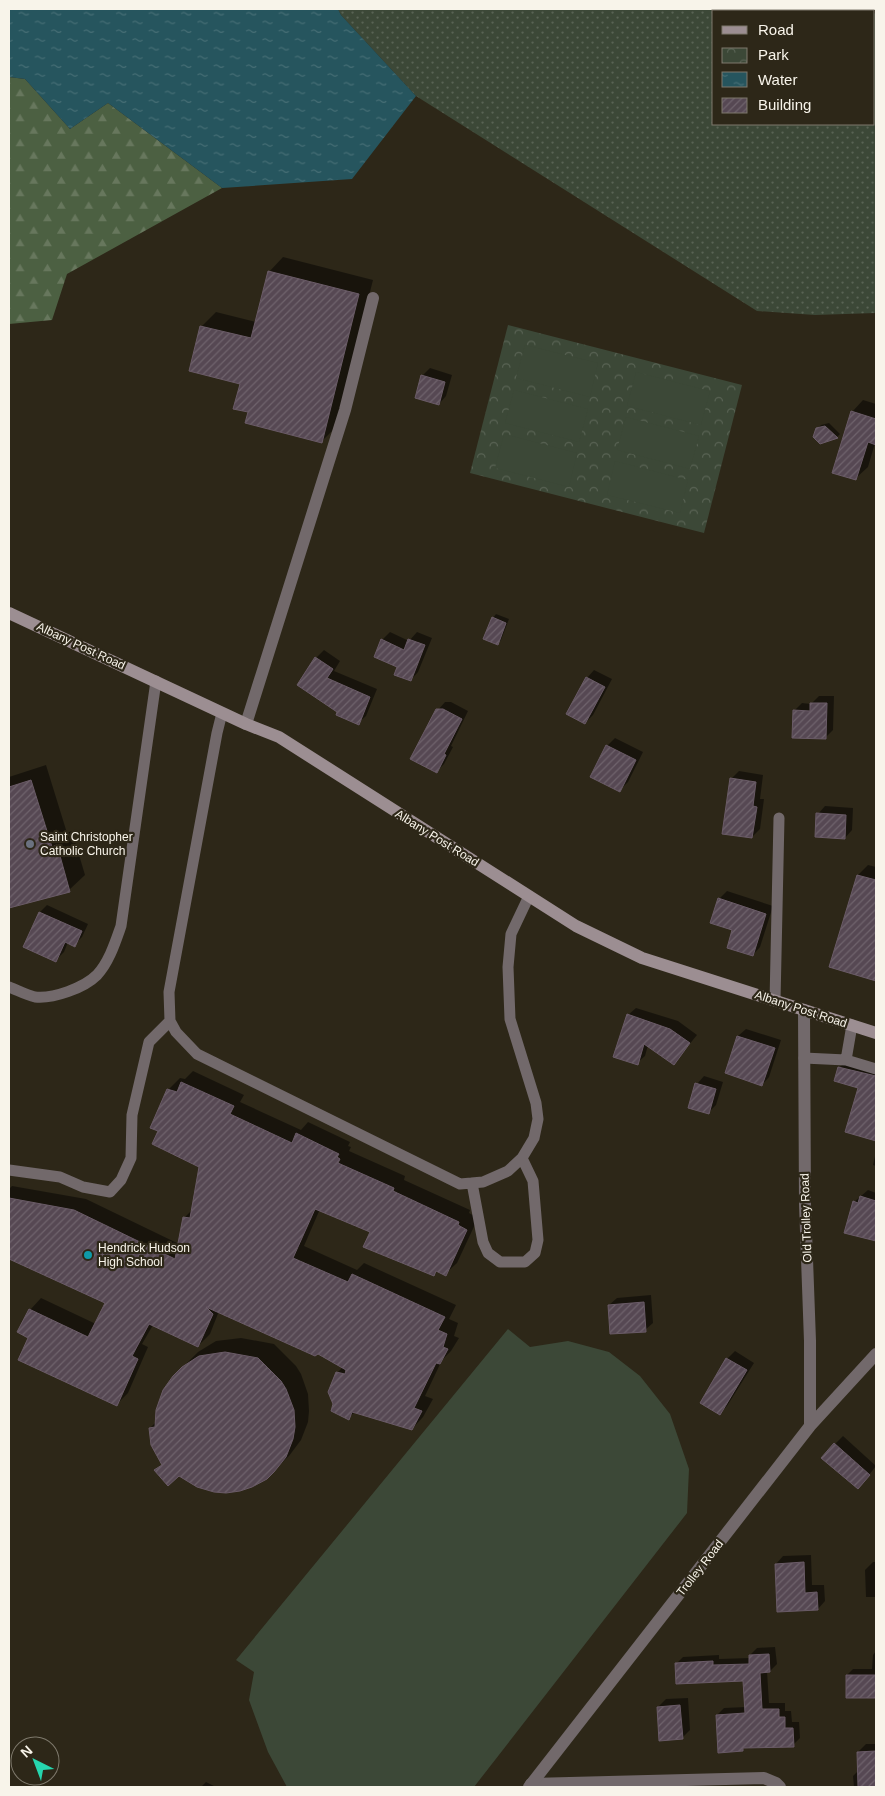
<svg xmlns="http://www.w3.org/2000/svg" width="885" height="1796" viewBox="0 0 885 1796" font-family="Arial,sans-serif">
	<style>
		.grass { fill: url(#grass-dots) }
		.forest { fill: url(#forest-firs) }
		.park { fill: url(#park-crowns) }
		.pitch { fill: #3c4837 }
		.water { fill: url(#water-ripples) }
		.shadow { fill: #0007 }
		.building { fill: url(#building-hatch); stroke: #6a5b67 }
		.lines { fill: none; stroke-linecap: round; stroke-linejoin: round }
		.service { stroke: #72696b; stroke-width: 11 }
		.minor { stroke: #72696b; stroke-width: 12 }
		.tertiary { stroke: #72696b; stroke-width: 12 }
		.secondary { stroke: #9c8e92; stroke-width: 12 }
		.worship-dot { fill: #6b7280; stroke: #2d2718; stroke-width: 2 }
		.culture-dot { fill: #0f9aa8; stroke: #2d2718; stroke-width: 2 }
		.labels { text-anchor: middle; stroke-width: 4.5; stroke-linejoin: round; paint-order: stroke }
		.street-label { font-size: 12px; fill: #f8f4ea; stroke: #2d2718 }
		.poi-label { font-size: 12px; fill: #f8f4ea; stroke: #2d2718; text-anchor: start }
	</style>
	<defs>
		<pattern id="grass-dots" width="8" height="8" patternUnits="userSpaceOnUse" patternTransform="scale(1.25)"><rect width="8" height="8" fill="#3c4837"/><path d="M2 2h.1M6 6h.1" fill="none" stroke="#596354" stroke-width="1.8" stroke-linecap="round"/></pattern>
		<pattern id="forest-firs" width="22" height="20" patternUnits="userSpaceOnUse" patternTransform="scale(1.25)"><rect width="22" height="20" fill="#4c6042"/><path d="M5 1l3.5 6h-7zM16 11l3.5 6h-7z" fill="#67775d"/></pattern>
		<pattern id="park-crowns" width="20" height="18" patternUnits="userSpaceOnUse" patternTransform="scale(1.25)"><rect width="20" height="18" fill="#3c4837"/><path d="M2 6a3 3 0 1 1 6 0M12 15a3 3 0 1 1 6 0" fill="none" stroke="#596354"/></pattern>
		<pattern id="water-ripples" width="26" height="14" patternUnits="userSpaceOnUse" patternTransform="scale(1.25)"><rect width="26" height="14" fill="#26555e"/><path d="M2 4q2-2 4 0t4 0M15 11q2-2 4 0t4 0" fill="none" stroke="#466e75"/></pattern>
		<pattern id="building-hatch" width="6" height="6" patternUnits="userSpaceOnUse" patternTransform="scale(1.25)"><rect width="6" height="6" fill="#564853"/><path d="M-1 1l2-2M0 6l6-6M5 7l2-2" fill="none" stroke="#6f636c"/></pattern>
	</defs>
	<rect width="100%" height="100%" fill="#2d2718"/>
	<path class="grass" d="M338 9H864L869 11H714V124H874V13L876 15V313L815 315 757 311 416 96 341 15Z"/>
	<path class="forest" d="M9 77 25 79 70 129 108 103 222 188 67 274 52 320 9 324Z"/>
	<path class="park" d="M508 325 742 385 704 533 470 473Z"/>
	<path class="pitch" d="M525 345 598 363 590 397 516 378Z
		M636 372 710 391 701 425 627 406Z
		M514 390 588 409 579 442 505 423Z
		M626 417 699 436 690 469 617 450Z
		M504 434 577 453 569 487 495 468Z
		M615 461 688 480 680 513 607 495Z
		M508 1329 530 1347 568 1341 609 1352 640 1376 670 1414 689 1469 687 1513 474 1787H287L268 1752 249 1700 254 1672 236 1660Z"/>
	<path class="water" d="M9 9H338L341 15 416 96 352 179 222 188 108 103 70 129 25 79 9 77Z"/>
	<path class="shadow" d="M283 257 373 280 336 427 322 441 249 412 241 383 201 327 216 312 256 322 269 272Z
		M430 368 452 375 446 396 439 404 422 376Z
		M863 400 876 404V443H875L868 467 856 478 852 412Z
		M829 423 840 434 837 437 817 429 821 425Z
		M496 614 509 619 501 640 498 644 493 618Z
		M390 632 409 641 417 632 432 638 418 672 411 680 399 667 382 640Z
		M324 650 340 661 334 671 377 689 366 716 358 723 339 712 316 658Z
		M594 670 612 679 593 715 585 723 587 678Z
		M819 696H834L833 730 825 738 794 711 802 703 811 704Z
		M445 702H451L468 711 451 746 453 747 444 764 437 771 438 710Z
		M615 738 643 752 628 782 620 790 607 746Z
		M46 765 67 833 72 831 85 875 69 890 9 907V777Z
		M739 771 763 775 760 799H764L760 829 752 837 731 779Z
		M825 806 853 808 852 830 845 838 818 814Z
		M868 865 876 867V980L831 967 858 875Z
		M727 891 773 906 760 947 753 955 734 929 719 899Z
		M47 905 88 924 82 937 74 945 68 942 64 952 56 960 40 912Z
		M636 1008 678 1021 697 1035 674 1063 648 1045 645 1056 637 1063 628 1015Z
		M746 1029 781 1040 769 1077 762 1085 726 1073 738 1036Z
		M846 1061 876 1068V1140L846 1131 859 1087 839 1068Z
		M193 1071 244 1095 240 1102 301 1130 308 1122 350 1142 348 1146 351 1147 349 1151 405 1176 404 1180 470 1210 469 1213 478 1218 457 1263 445 1274 438 1270 434 1275 372 1232 320 1209 304 1246 357 1270 364 1263 456 1305 449 1319 458 1323 454 1336 459 1338 451 1351 442 1360 425 1396 433 1399 423 1417 412 1429 355 1412 348 1418 337 1373 343 1367 318 1353 219 1311 210 1334 198 1346 153 1325 142 1344 148 1347 128 1393 116 1405 29 1338 30 1310 41 1298 96 1324 106 1302 9 1258V1189L12 1186 86 1199 179 1244 184 1218 193 1209 201 1166 160 1130 168 1090 180 1078 185 1079Z
		M704 1076 723 1082 716 1105 708 1113 697 1084Z
		M876 1152V1166L873 1165Z
		M868 1190 876 1193V1241L845 1232 854 1202Z
		M651 1295 653 1323 645 1330 609 1305 617 1298Z
		M241 1338 274 1344 296 1366 301 1374 308 1394 309 1411 308 1422 301 1440 289 1456 273 1471 179 1474 156 1470 163 1464 150 1428 156 1422 174 1376 198 1352 216 1341Z
		M735 1351 754 1363 727 1406 720 1413 727 1359Z
		M843 1436 876 1466 865 1480 835 1444Z
		M811 1555 812 1585H824L825 1601 818 1609 776 1564 783 1556Z
		M873 1562H876V1597H866L865 1570Z
		M775 1647 777 1664 770 1671H767L769 1703H785V1711H791L792 1722H799L800 1738 793 1745 745 1747 742 1750 717 1715 724 1708 746 1707 745 1680 676 1664 683 1657 719 1655V1659L750 1658V1655L757 1648Z
		M876 1651V1697H847V1675L853 1669H872L873 1655Z
		M688 1698 690 1730 682 1738 658 1707 666 1699Z
		M866 1744H876V1787H854L853 1776 858 1771V1752Z
		M206 1782 216 1787H201Z"/>
	<path class="building" d="M268 271 359 294 322 443 245 423 248 412 233 409 240 384 189 371 200 326 251 338Z
		M421 375 445 382 439 405 415 398Z
		M851 411 876 419V445L868 442 856 480 832 473Z
		M825 426 838 438 820 444 813 437 816 428Z
		M492 617 506 623 498 645 483 639Z
		M381 639 404 650 408 639 425 645 411 681 394 675 397 667 374 657Z
		M315 657 333 669 327 678 370 697 359 725 336 715 337 712 297 685Z
		M586 677 605 687 585 724 566 714Z
		M810 703H827L826 739 792 738 793 710 810 711Z
		M436 709H443L462 719 444 754 446 755 437 773 410 759Z
		M606 745 636 760 620 792 590 777Z
		M730 778 756 782 753 806 757 807 752 838 722 834Z
		M31 780 52 847 57 845 70 892 9 908V787Z
		M816 813 846 815 845 839 815 837Z
		M857 875 876 880V981L829 967Z
		M718 898 766 914 753 956 727 948 732 930 710 923Z
		M39 912 82 931 75 947 65 942 56 962 23 947Z
		M627 1014 670 1029 690 1043 674 1065 644 1044 638 1065 613 1057Z
		M737 1036 775 1048 762 1086 725 1073Z
		M838 1067 876 1076V1141L845 1132 858 1088 834 1081Z
		M181 1082 234 1106 230 1114 292 1143 296 1133 339 1154 337 1157 340 1159 338 1163 394 1188 393 1191 459 1222 458 1225 467 1230 446 1276 436 1271 434 1276 363 1247 370 1232 315 1209 293 1258 348 1282 352 1274 445 1317 438 1330 447 1334 443 1347 448 1349 440 1364 436 1363 414 1408 422 1411 412 1430 352 1412 349 1420 331 1411 333 1404 328 1392 336 1372 345 1374 346 1370 318 1354 315 1356 206 1307 213 1314 198 1347 149 1324 132 1356 138 1359 117 1406 18 1360 28 1338 17 1332 29 1309 88 1337 105 1303 9 1259V1198L74 1210 175 1259 183 1217 190 1218 199 1167 152 1144 158 1131 150 1128 167 1089 177 1092Z
		M695 1083 716 1089 709 1114 688 1108Z
		M860 1196 876 1201V1241L844 1233 853 1201 858 1203Z
		M644 1302 646 1332 610 1334 608 1305Z
		M225 1352 258 1358 281 1381 286 1389 294 1410 295 1427 293 1439 286 1457 274 1472 267 1479 252 1487 240 1491 226 1493 214 1492 197 1487 179 1476 168 1486 154 1470 162 1465 151 1445 149 1428 155 1427 156 1410 163 1390 173 1376 182 1367 199 1356Z
		M726 1358 747 1370 720 1415 700 1403Z
		M834 1443 870 1475 858 1489 821 1458Z
		M804 1562 805 1593 817 1592 818 1610 777 1612 775 1564Z
		M769 1654 770 1672 760 1673 762 1709H779V1717H785V1728H793L794 1747 743 1748V1751L718 1753 716 1715 745 1713 743 1681 676 1684 675 1663 713 1661V1665L749 1664V1655Z
		M846 1675H876V1698H846Z
		M680 1705 683 1739 659 1741 657 1707Z
		M876 1751V1787H858L857 1752Z"/>
	<g class="lines">
		<path class="service" d="M222 713 217 733 169 992 170 1021 176 1032 197 1054 460 1184 483 1182 508 1171 522 1158 534 1138 538 1119 536 1103 510 1019 508 967 511 934 529 896
			M9 987C17 990 26 995 35 997 53 999 84 988 97 975 109 962 115 943 121 926L156 681
			M775 1001 779 818
			M804 1058 846 1060 876 1069
			M846 1060 852 1025
			M9 1170 60 1177 83 1187 110 1192 121 1180 131 1158 132 1115 149 1042 170 1021
			M472 1183 483 1242 488 1253 500 1262H525L535 1253 538 1240 533 1181 522 1158"/>
		<path class="minor" d="M246 724 345 410 373 298
			M531 1784 764 1778 776 1783 780 1787"/>
		<path class="tertiary" d="M804 1010 805 1204 810 1341V1426
			M529 1787 810 1426 876 1354"/>
		<path class="secondary" d="M9 613 246 724 279 737 576 926 642 958 876 1033"/>
	</g>
	<circle class="worship-dot" cx="30" cy="844" r="5"/>
	<circle class="culture-dot" cx="88" cy="1255" r="5"/>
	<g class="labels">
		<g class="street-label">
			<text transform="translate(81 646) rotate(25)" y="4">Albany Post Road</text>
			<text transform="translate(437 838) rotate(32)" y="4">Albany Post Road</text>
			<text transform="translate(801 1009) rotate(18)" y="4">Albany Post Road</text>
			<text transform="translate(806 1218) rotate(-92)" y="4">Old Trolley Road</text>
			<text transform="translate(700 1568) rotate(-52)" y="4">Trolley Road</text>
		</g>
		<g class="poi-label">
			<text x="40" y="841">Saint Christopher<tspan x="40" dy="14">Catholic Church</tspan></text>
			<text x="98" y="1252">Hendrick Hudson<tspan x="98" dy="14">High School</tspan></text>
		</g>
	</g>
	<rect width="885" height="1796" fill="none" stroke="#f8f4ea" stroke-width="20"/>
	<rect x="712" y="10" width="162" height="115" fill="#2d2718" stroke="#7e796c"/>
	<rect x="722" y="26" width="25" height="8" fill="#9c8e92" stroke="#7e796c"/>
	<text x="758" y="35" font-size="15" fill="#f8f4ea">Road</text>
	<rect x="722" y="48" width="25" height="15" fill="url(#park-crowns)" stroke="#7e796c"/>
	<text x="758" y="60" font-size="15" fill="#f8f4ea">Park</text>
	<rect x="722" y="72" width="25" height="15" fill="url(#water-ripples)" stroke="#7e796c"/>
	<text x="758" y="85" font-size="15" fill="#f8f4ea">Water</text>
	<rect x="722" y="98" width="25" height="15" fill="url(#building-hatch)" stroke="#7e796c"/>
	<text x="758" y="110" font-size="15" fill="#f8f4ea">Building</text>
	<g transform="translate(35 1761) rotate(318)"><circle r="24" fill="#2d2718" stroke="#7e796c"/>
	<path d="M0-4L9 19L0 12L-9 19Z" fill="#26d5ae"/>
	<text y="-8" font-size="14" font-weight="bold" text-anchor="middle" fill="#f8f4ea">N</text>
	</g>
</svg>
